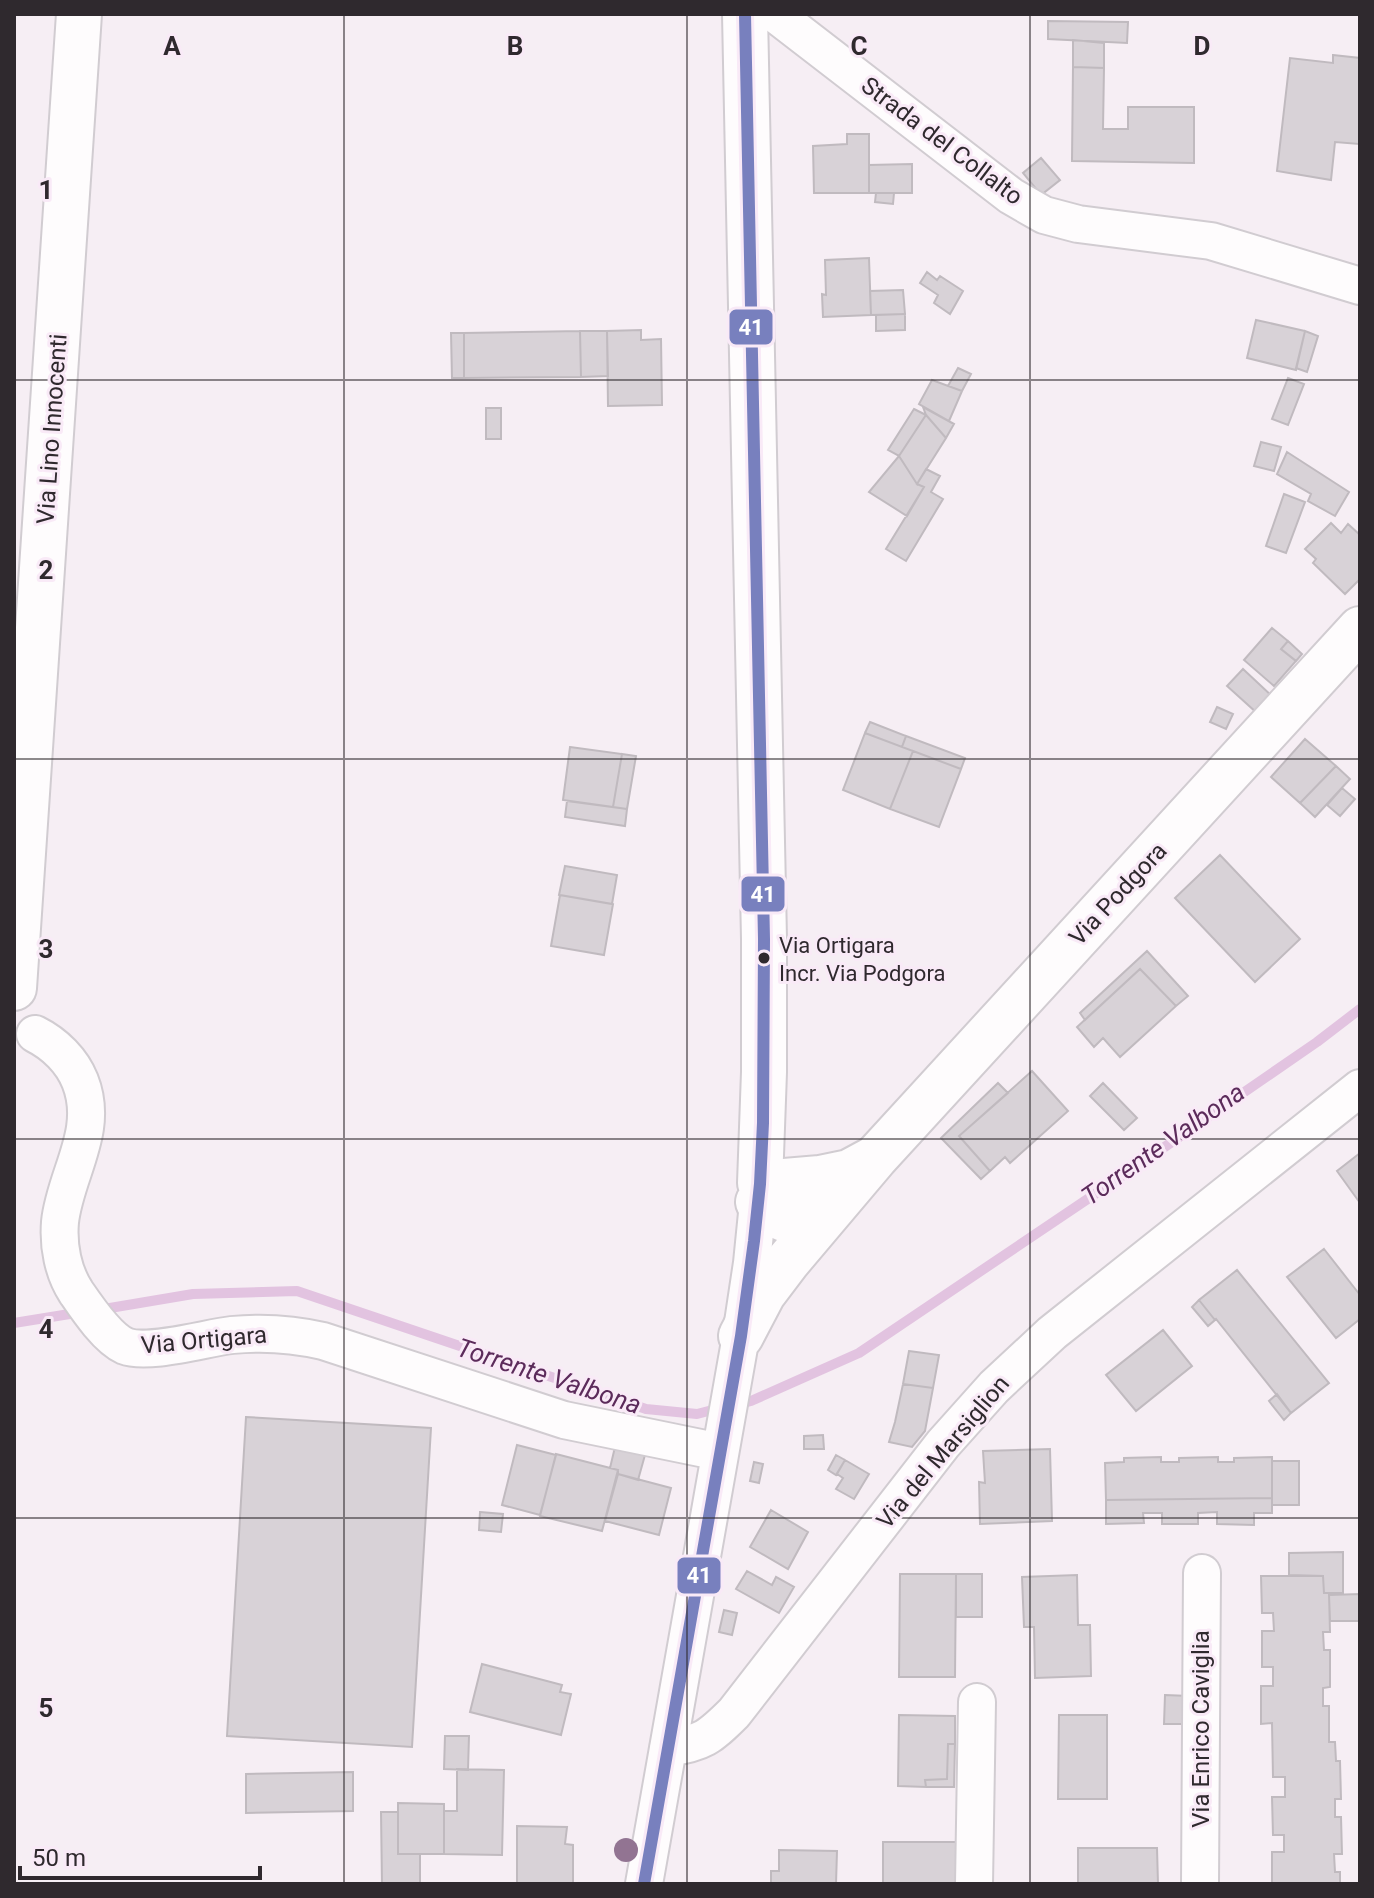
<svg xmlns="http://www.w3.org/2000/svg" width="1374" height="1898" viewBox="0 0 1374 1898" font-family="Roboto,sans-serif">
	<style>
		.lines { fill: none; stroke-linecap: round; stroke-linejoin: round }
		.stream { stroke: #e2c3e0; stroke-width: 10 }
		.building { fill: #d8d2d7; stroke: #c0babf; stroke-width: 2 }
		.minor-casing { stroke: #d1ccd1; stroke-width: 40 }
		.major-casing { stroke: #d1ccd1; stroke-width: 48 }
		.minor { stroke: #fefcfd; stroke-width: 36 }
		.major { stroke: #fefcfd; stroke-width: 44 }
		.bus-1-casing { stroke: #f9eaf7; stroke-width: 18 }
		.bus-1 { stroke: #7880be; stroke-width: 12 }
		.tree { fill: #927492 }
		.grid { fill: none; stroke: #2f292e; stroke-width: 2; stroke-opacity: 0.55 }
		.bus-dot { fill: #2f292e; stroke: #f9eaf7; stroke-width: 3 }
		.labels { text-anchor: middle; stroke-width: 6; stroke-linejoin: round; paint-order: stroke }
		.bus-label { font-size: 22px; fill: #2f292e; stroke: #f9eaf7; text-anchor: start }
		.street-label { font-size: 24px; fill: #2f292e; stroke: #f9eaf7 }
		.water-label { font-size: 26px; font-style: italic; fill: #5c2b5b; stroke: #f9eaf7 }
		.grid-label { font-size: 26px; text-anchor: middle; font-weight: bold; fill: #2f292e; stroke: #f9eaf7; stroke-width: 6; stroke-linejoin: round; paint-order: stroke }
		.line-badge { stroke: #f9eaf7; stroke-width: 3 }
		.badge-label { font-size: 22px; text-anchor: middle; font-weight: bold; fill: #fff }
	</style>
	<rect width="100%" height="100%" fill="#f6eef4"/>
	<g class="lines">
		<path class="stream" d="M98 1310 193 1294 297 1291 646 1409 697 1414 720 1408
			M14 1323 82 1312
			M736 1405 751 1401 859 1353 1153 1155 1317 1042 1360 1009"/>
	</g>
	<path class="building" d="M1048 21 1128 22 1127 43 1048 39Z
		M1073 40 1104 43V68L1073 67Z
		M1333 55 1360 58 1359 144 1335 142 1331 180 1277 171 1290 58 1333 63Z
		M1073 67 1104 68 1103 129H1128V107H1194V163L1072 161Z
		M847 134H869V193H814L813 146 847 144Z
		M1041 158 1060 180 1041 195 1023 173Z
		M912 164V193H869V165Z
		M876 193H894L893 204 875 202Z
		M869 258 871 315 823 317 822 294 826 295 825 260Z
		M927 272 937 280 940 276 963 291 950 314 934 303 938 295 920 283Z
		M903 290 905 314 871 315 870 291Z
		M905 314V330L876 331V315Z
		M1256 320 1305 331 1296 370 1247 358Z
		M641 330V340L661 339 662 405 608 406 607 331Z
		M580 331 581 377 464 378V333Z
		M580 331H607L608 376 581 377Z
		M1305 331 1318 336 1307 372 1296 368Z
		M451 333H464V378H452Z
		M958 368 971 374 962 391 948 386Z
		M1288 378 1304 384 1288 425 1272 419Z
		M932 380 962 391 949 421 919 404Z
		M923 407 954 424 946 438 926 415Z
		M486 408H501V439H486Z
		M914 409 926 415 899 456 888 450Z
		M926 415 946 438 917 484 899 456Z
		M1261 442 1281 447 1274 471 1254 466Z
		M1287 452 1349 492 1335 516 1308 501 1311 494 1277 474Z
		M899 456 917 484 924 487 907 516 869 492Z
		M926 469 940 476 931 492 943 499 906 561 886 549 924 487 917 484Z
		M1284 494 1305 502 1286 553 1266 546Z
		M1331 523 1341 533 1348 524 1360 535V579L1345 594 1313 563 1316 559 1305 549Z
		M1272 628 1288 641 1281 649 1296 661 1274 686 1244 660Z
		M1288 641 1302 654 1296 661 1281 649Z
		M1243 669 1273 697 1257 713 1227 686Z
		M1217 707 1233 714 1226 729 1210 722Z
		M870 722 906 736 902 747 865 733Z
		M865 733 913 751 890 809 843 790Z
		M906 736 965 758 961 769 902 747Z
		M1305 739 1336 766 1300 803 1271 777Z
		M570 747 622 754 613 807 563 800Z
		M913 751 961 769 939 827 890 809Z
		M622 754 636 756 627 809 613 807Z
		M1336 766 1350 779 1315 817 1300 803Z
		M1342 788 1355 799 1340 816 1327 805Z
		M567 801 627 809 625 826 565 817Z
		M1220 855 1300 939 1255 982 1175 898Z
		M565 866 617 875 612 904 559 895Z
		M560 895 613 904 604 955 551 946Z
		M1147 951 1188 996 1176 1006 1140 969 1085 1020 1080 1013Z
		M1140 969 1176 1006 1120 1057 1103 1038 1094 1047 1077 1027Z
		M1032 1071 1068 1111 1010 1163 1005 1157 990 1171 959 1136Z
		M998 1083 1008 1093 959 1136 990 1171 981 1179 941 1138Z
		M1103 1083 1137 1118 1124 1130 1090 1096Z
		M1360 1153V1203L1337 1171Z
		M1324 1249 1360 1295V1319L1336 1338 1287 1277Z
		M1237 1270 1329 1383 1291 1413 1216 1319 1215 1320 1199 1300Z
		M1199 1300 1215 1320 1208 1326 1192 1307Z
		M1163 1330 1192 1366 1136 1411 1106 1375Z
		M909 1351 939 1355 933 1388 903 1384Z
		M903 1384 933 1388 925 1431 912 1447 889 1442 895 1422Z
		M1277 1394 1291 1413 1284 1420 1269 1401Z
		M246 1417 431 1428 412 1747 227 1736Z
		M823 1435 824 1449H804V1436Z
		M517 1445 556 1455 540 1515 502 1505Z
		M615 1447 645 1455 638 1480 618 1474V1470L610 1468Z
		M1050 1449 1052 1521 980 1524 979 1482 985 1483 983 1451Z
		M556 1454 618 1470 602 1531 540 1516Z
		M836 1455 845 1460 836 1475 828 1470Z
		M1161 1457V1462H1179V1458L1218 1457V1462H1234V1458L1272 1457V1498L1106 1500 1105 1463 1124 1462V1458Z
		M845 1460 869 1474 854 1499 836 1489 843 1478 837 1474Z
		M1272 1461H1299V1505H1272Z
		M754 1462 763 1464 759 1483 750 1481Z
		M618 1474 671 1488 659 1535 605 1521Z
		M1272 1498V1513H1254V1525L1217 1524V1512L1198 1513V1524H1162V1513H1143L1144 1523 1106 1524V1500Z
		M771 1510 808 1532 788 1569 750 1547Z
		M480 1512 503 1514 501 1532 479 1530Z
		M1343 1552V1593H1324L1323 1576 1289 1575V1553Z
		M747 1571 772 1585 776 1577 794 1587 779 1613 736 1589Z
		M900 1574H956L955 1677H899Z
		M956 1574H982V1617H956Z
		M1077 1575 1078 1625H1090L1091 1676 1035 1678 1034 1627H1024L1022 1577Z
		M1261 1576H1323L1324 1593H1329L1330 1632H1323L1324 1650H1330V1687L1323 1688V1706H1329V1742H1335L1336 1761H1340L1341 1799H1335V1817H1341L1342 1854H1334L1335 1872H1340V1884H1272V1852H1284V1835H1273L1272 1797H1285V1777H1273L1272 1723 1261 1724V1686H1273V1667H1262V1631H1274L1273 1613H1262Z
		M1360 1594V1621H1330L1329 1595Z
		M724 1610 737 1613 732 1635 719 1632Z
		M482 1664 562 1685 560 1692 571 1694 561 1735 470 1712Z
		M1165 1695 1189 1696V1724H1164Z
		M899 1715 955 1716V1744H948L947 1779 925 1780 926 1787 898 1786Z
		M1059 1715H1107V1799H1058Z
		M445 1736H469L468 1770 444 1769Z
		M948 1744H955L954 1787H926L925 1780 947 1779Z
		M457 1769 504 1770 502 1855 444 1854V1811H457Z
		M353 1772V1811L246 1813V1774Z
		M398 1803 444 1804V1854H398Z
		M381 1812H398V1854H420V1884H382Z
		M517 1826 567 1827 565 1844 573 1845V1884H517Z
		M883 1842H958L957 1884H883Z
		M1078 1848H1157L1158 1884H1078Z
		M779 1850 837 1851 836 1884H771V1871H779Z"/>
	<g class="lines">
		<defs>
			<path id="minor" d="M775 14 1011 196 1044 215 1078 224 1211 241 1360 286
				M35 1034C55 1044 72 1061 80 1081 100 1131 65 1174 60 1222 58 1246 63 1272 76 1292 87 1308 107 1338 125 1346 148 1355 206 1338 232 1335 263 1332 293 1334 323 1341L564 1420 720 1452
				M668 1748C703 1743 710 1737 734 1713L943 1444 994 1387 1052 1333 1360 1088
				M644 1884 741 1336 752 1263 760 1183
				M974 1884 977 1702
				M1200 1884 1202 1573"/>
			<path id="major" d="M745 14 764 939V1072L760 1183 820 1178 849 1172 875 1158
				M14 988 79 14
				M758 1202C781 1221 794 1227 823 1218
				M741 1336 763 1294 788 1261 875 1158 1360 629"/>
		</defs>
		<use href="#minor" class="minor-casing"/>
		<use href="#major" class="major-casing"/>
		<use href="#minor" class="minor"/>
		<use href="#major" class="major"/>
		<defs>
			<path id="bus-1" d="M644 1884 741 1336 754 1241 760 1184 763 1123 764 939 745 14"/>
		</defs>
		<use href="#bus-1" class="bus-1-casing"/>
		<use href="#bus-1" class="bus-1"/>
	</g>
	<circle class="tree" cx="626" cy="1850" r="12"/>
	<path class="grid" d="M344 14V1884M687 14V1884M1030 14V1884M14 380H1360M14 759H1360M14 1139H1360M14 1518H1360"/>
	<circle class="bus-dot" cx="764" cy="958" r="7"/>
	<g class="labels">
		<g class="bus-label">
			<text x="779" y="953">Via Ortigara<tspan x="779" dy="28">Incr. Via Podgora</tspan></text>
		</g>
		<g class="street-label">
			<text transform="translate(942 141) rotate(37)" y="8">Strada del Collalto</text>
			<text transform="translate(52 429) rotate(-86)" y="8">Via Lino Innocenti</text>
			<text transform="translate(1118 894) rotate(-47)" y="8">Via Podgora</text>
			<text transform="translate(204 1340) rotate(-5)" y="8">Via Ortigara</text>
			<text transform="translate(943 1452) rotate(-50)" y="8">Via del Marsiglion</text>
			<text transform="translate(1201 1729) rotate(-90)" y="8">Via Enrico Caviglia</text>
		</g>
		<g class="water-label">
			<text transform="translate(1163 1144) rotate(-35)" y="9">Torrente Valbona</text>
			<text transform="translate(549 1376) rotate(18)" y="9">Torrente Valbona</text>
		</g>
	</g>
	<g class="grid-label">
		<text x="172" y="55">A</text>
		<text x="515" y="55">B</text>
		<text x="859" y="55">C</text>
		<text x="1202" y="55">D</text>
		<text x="46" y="199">1</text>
		<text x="46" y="579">2</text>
		<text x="46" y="958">3</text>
		<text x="46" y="1338">4</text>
		<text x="46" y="1717">5</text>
	</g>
	<g class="line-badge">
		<rect x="728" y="308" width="46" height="38" rx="8" fill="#7880be"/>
		<rect x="740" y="875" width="46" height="38" rx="8" fill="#7880be"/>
		<rect x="676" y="1556" width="46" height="39" rx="8" fill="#7880be"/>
	</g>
	<g class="badge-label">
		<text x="751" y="335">41</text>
		<text x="763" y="902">41</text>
		<text x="699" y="1583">41</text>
	</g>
	<rect width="1374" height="1898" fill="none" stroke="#2f292e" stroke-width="32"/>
	<path d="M20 1866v12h240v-12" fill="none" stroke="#2f292e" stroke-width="4"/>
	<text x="32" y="1866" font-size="24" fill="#2f292e" stroke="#f9eaf7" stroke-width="6" paint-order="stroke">50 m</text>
</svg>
